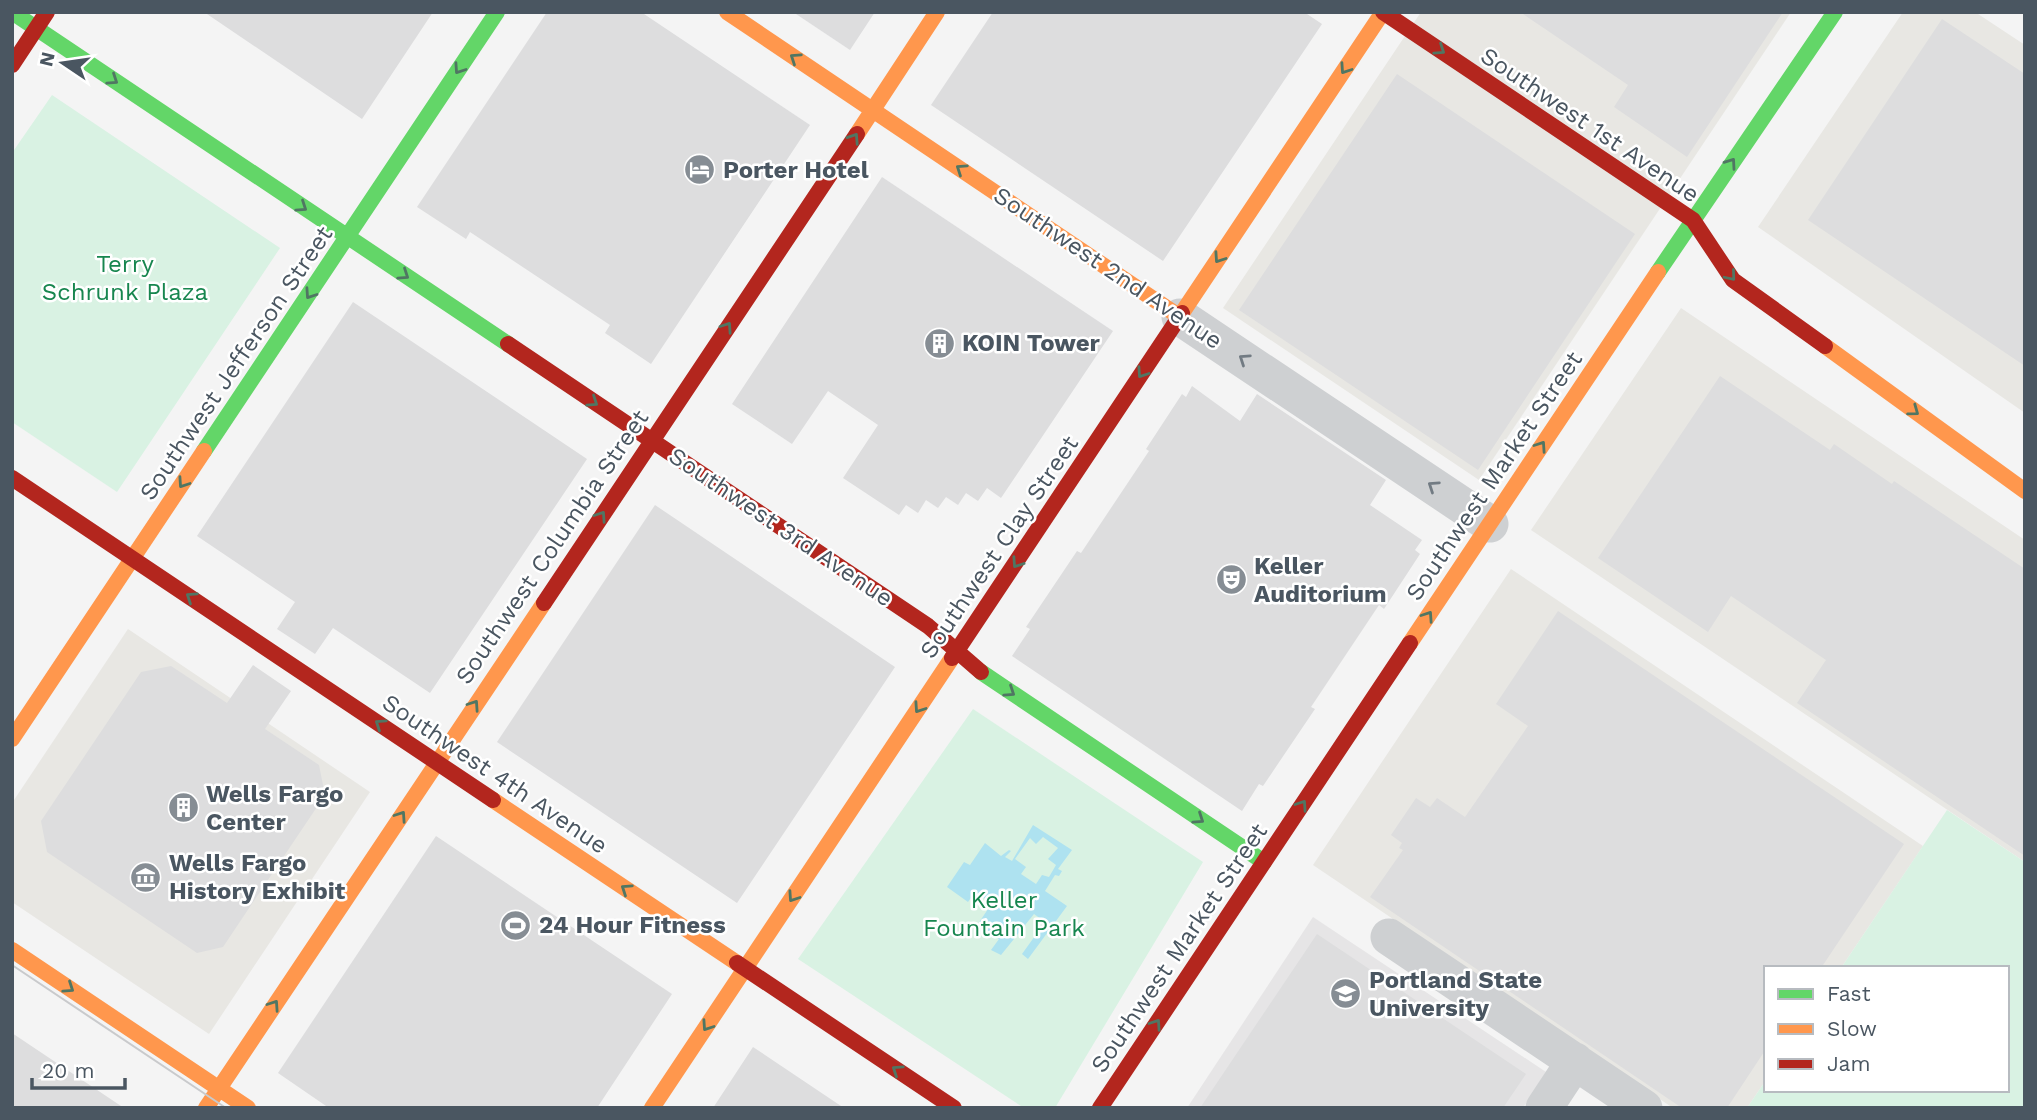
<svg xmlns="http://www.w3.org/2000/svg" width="2037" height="1120" viewBox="0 0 2037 1120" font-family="'Work Sans',sans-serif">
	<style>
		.commercial { fill: #e8e7e3 }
		.education { fill: #e6e5e6 }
		.green { fill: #d9f2e3 }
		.water { fill: #aee2f0; fill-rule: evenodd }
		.building { fill: #ddddde }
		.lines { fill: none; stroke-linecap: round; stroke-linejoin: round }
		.street { stroke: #ced0d2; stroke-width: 37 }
		.fast { stroke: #63d668; stroke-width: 16 }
		.slow { stroke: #ff974d; stroke-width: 16 }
		.jam { stroke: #b3261e; stroke-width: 16 }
		.tram { stroke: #c9cacc; stroke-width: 2 }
		.oneway { stroke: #507663 }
		.oneway2 { stroke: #727b83 }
		.labels { text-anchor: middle; stroke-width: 5; stroke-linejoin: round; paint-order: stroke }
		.street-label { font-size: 24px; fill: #4a5661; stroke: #fff }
		.poi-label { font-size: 24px; font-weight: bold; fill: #4a5661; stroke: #fff; text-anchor: start }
		.park-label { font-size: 24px; fill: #17864f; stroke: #fff }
	</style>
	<rect width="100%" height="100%" fill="#f4f4f4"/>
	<path class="commercial" d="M1421 12H1791L1479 480 1223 308Z
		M1903 12H1975L2025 45V413L1758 227Z
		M1681 308 2025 540V862L1531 530Z
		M1511 569 1923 846 1841 968H1766V1080L1747 1108H1673L1313 865Z
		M128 629 370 792 209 1034 12 902V803Z"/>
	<path class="education" d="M1313 917 1546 1072 1523 1108H1187Z"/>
	<path class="green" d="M52 95 280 248 117 492 12 422V153Z
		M973 709 1203 862 1055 1108H1024L798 959Z
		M1947 810 2025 862V1108H1747L1766 1080V1090H2007V968H1841Z"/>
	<path class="water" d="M1033 825 1072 850 1058 869 1062 871 1059 876 1055 875 1045 891 1067 906 1028 959 1022 954 1045 922 1034 914 1001 955 991 950 999 939 978 924 992 903 975 892 968 902 947 887 964 862 970 865 985 843 1001 856 1009 850 1011 851 1005 857 1012 861ZM1043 837 1058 848 1048 859 1056 865 1049 877 1042 875 1036 884 1021 874 1026 867 1015 859 1030 838 1036 844Z"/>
	<path class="building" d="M204 12H433L362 119Z
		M547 12H641L810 125 651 364 605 333 610 325 470 232 466 239 417 207Z
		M793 12H875L850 50Z
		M993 12H1304L1322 24 1163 261 931 105Z
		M1520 12H1783L1687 157 1614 107 1628 85Z
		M1942 19 2025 74V366L1808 220Z
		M1397 74 1635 234 1478 470 1239 310Z
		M882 177 1113 331 1001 498 987 488 978 501 966 493 958 505 946 497 938 508 926 500 918 513 906 505 899 515 843 478 878 425 828 391 792 444 732 404Z
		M353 302 587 459 430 693 333 628 315 654 277 629 295 602 197 536Z
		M1720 376 1830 450 1834 444 1892 484 1894 481 2025 569V856L1797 703 1826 660 1731 596 1708 632 1598 558Z
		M1192 386 1240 421 1257 394 1386 480 1370 505 1422 540 1415 550 1420 554 1384 609 1379 605 1311 707 1315 709 1263 786 1259 784 1242 811 1012 656 1030 629 1026 627 1077 551 1081 553 1149 451 1146 449 1182 394 1186 397Z
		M655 505 895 667 737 903 497 742Z
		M1558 611 1904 844 1821 968H1766V1049L1727 1108H1682L1370 897 1403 850 1399 848 1402 843 1391 835 1416 798 1430 807 1437 798 1465 817 1528 726 1496 704Z
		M253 665 291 691 265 729 319 765 325 795 223 947 197 953 47 852 41 821 141 672 171 666 227 703Z
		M436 836 672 994 597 1108H329L278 1073Z
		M1317 934 1526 1074 1503 1108H1200Z
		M12 1033 124 1108H12Z
		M753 1047 844 1108H713Z"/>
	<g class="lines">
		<path class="street" d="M1180 317 1490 524
			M1389 937 1644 1108
			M1544 1108 1575 1061"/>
		<path class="fast" d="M12 12 508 344
			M1658 272 1835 12
			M204 451 497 12
			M981 672 1264 862"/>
		<path class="slow" d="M727 12 1180 317
			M857 134 937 12
			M1182 313 1383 12
			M1825 346 2025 491
			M1410 643 1658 272
			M12 739 204 451
			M493 800 737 963
			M12 950 248 1108
			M206 1108 544 603
			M652 1108 952 658"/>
		<path class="jam" d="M1383 12 1693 220 1733 280 1825 346
			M12 65 47 12
			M508 344 928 626 981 672
			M12 478 493 800
			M544 603 857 134
			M952 658 1182 313
			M737 963 954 1108
			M1100 1108 1410 643"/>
		<path class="tram" d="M12 965 226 1108"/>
	</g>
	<defs><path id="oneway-chevron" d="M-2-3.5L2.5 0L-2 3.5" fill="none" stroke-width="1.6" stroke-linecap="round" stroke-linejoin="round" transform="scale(1.75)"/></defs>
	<g class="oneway">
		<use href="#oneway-chevron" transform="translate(1440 50) rotate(34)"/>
		<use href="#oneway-chevron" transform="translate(795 58) rotate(-146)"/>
		<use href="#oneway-chevron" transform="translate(459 69) rotate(124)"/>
		<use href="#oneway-chevron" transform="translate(1345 69) rotate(124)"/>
		<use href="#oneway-chevron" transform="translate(113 80) rotate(34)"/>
		<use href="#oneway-chevron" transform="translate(854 138) rotate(-57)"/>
		<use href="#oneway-chevron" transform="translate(1731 163) rotate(-55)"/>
		<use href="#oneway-chevron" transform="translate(961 169) rotate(-146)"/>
		<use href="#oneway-chevron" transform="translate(302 207) rotate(34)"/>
		<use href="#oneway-chevron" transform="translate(1219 258) rotate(124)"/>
		<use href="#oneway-chevron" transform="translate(404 275) rotate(34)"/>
		<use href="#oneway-chevron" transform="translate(1731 276) rotate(50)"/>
		<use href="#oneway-chevron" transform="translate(310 294) rotate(124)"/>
		<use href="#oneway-chevron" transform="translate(727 327) rotate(-56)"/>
		<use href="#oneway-chevron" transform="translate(1142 373) rotate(124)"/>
		<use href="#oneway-chevron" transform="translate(593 402) rotate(34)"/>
		<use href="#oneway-chevron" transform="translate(1914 411) rotate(36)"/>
		<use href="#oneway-chevron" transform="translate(1541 446) rotate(-56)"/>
		<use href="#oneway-chevron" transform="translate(183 483) rotate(124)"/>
		<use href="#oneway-chevron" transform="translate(601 516) rotate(-56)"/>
		<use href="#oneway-chevron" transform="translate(1017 563) rotate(124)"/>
		<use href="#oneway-chevron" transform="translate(191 597) rotate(-146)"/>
		<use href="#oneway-chevron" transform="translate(1428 616) rotate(-56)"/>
		<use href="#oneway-chevron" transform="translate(1010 692) rotate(34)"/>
		<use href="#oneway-chevron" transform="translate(474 705) rotate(-56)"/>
		<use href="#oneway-chevron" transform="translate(919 708) rotate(124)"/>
		<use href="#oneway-chevron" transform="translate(380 724) rotate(-146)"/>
		<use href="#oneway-chevron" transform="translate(1302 805) rotate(-56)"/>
		<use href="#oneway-chevron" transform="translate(401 816) rotate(-56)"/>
		<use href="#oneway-chevron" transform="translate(1199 819) rotate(34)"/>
		<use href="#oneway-chevron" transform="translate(626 889) rotate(-146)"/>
		<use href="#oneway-chevron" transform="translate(793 897) rotate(124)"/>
		<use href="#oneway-chevron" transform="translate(69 988) rotate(34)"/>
		<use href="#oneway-chevron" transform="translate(274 1005) rotate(-56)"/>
		<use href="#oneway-chevron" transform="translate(1156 1024) rotate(-56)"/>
		<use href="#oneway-chevron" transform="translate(707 1026) rotate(124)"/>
		<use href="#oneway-chevron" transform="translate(897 1070) rotate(-146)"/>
	</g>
	<g class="oneway2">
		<use href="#oneway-chevron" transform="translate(1244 359) rotate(-146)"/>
		<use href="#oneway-chevron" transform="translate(1433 486) rotate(-146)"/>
	</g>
	<defs>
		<symbol id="hotel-disc" viewBox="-11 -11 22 22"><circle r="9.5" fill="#868d94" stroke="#fff"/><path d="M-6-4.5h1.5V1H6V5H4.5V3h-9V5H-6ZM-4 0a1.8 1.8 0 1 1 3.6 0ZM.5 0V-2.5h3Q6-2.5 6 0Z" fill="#fff"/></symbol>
		<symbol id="building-disc" viewBox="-11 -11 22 22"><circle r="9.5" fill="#868d94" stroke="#fff"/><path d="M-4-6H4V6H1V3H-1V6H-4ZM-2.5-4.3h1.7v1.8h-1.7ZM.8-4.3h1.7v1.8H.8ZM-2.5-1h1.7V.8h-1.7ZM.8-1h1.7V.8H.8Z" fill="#fff"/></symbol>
		<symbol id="theatre-disc" viewBox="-11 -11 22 22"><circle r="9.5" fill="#868d94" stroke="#fff"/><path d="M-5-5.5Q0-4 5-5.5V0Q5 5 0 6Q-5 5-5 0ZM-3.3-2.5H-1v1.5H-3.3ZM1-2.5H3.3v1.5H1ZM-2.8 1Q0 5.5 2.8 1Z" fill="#fff"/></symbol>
		<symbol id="museum-disc" viewBox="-11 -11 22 22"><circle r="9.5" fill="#868d94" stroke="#fff"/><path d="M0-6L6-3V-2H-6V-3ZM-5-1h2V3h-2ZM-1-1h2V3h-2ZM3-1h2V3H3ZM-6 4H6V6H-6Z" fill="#fff"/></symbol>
		<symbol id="stadium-disc" viewBox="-11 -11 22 22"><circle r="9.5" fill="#868d94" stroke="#fff"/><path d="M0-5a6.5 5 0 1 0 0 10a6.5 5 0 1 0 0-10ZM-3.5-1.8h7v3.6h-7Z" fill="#fff"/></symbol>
		<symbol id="university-disc" viewBox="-11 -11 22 22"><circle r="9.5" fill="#868d94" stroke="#fff"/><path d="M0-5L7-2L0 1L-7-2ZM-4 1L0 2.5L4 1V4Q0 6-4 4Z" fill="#fff"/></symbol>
	</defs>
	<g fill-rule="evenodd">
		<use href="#hotel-disc" x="682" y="152" width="35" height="35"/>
		<use href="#building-disc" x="922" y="326" width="35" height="35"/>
		<use href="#theatre-disc" x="1214" y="562" width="35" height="35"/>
		<use href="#building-disc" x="166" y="790" width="35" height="35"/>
		<use href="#museum-disc" x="128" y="860" width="35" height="35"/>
		<use href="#stadium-disc" x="498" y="908" width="35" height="35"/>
		<use href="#university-disc" x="1328" y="976" width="35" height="35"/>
	</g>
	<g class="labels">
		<g class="street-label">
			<text transform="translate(1590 125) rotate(34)" y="8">Southwest 1st Avenue</text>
			<text transform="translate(1108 268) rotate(34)" y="8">Southwest 2nd Avenue</text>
			<text transform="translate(236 363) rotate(-56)" y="8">Southwest Jefferson Street</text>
			<text transform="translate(1494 476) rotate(-56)" y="8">Southwest Market Street</text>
			<text transform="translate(781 527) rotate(34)" y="8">Southwest 3rd Avenue</text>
			<text transform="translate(552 547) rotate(-56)" y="8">Southwest Columbia Street</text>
			<text transform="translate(999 547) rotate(-56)" y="8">Southwest Clay Street</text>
			<text transform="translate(495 774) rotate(34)" y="8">Southwest 4th Avenue</text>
			<text transform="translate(1179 948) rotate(-56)" y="8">Southwest Market Street</text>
		</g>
		<g class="poi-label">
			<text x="723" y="178">Porter Hotel</text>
			<text x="962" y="351">KOIN Tower</text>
			<text x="1254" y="574">Keller<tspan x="1254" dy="28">Auditorium</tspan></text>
			<text x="206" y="802">Wells Fargo<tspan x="206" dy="28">Center</tspan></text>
			<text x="169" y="871">Wells Fargo<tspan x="169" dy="28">History Exhibit</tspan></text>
			<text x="539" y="933">24 Hour Fitness</text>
			<text x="1369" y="988">Portland State<tspan x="1369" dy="28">University</tspan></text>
		</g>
		<g class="park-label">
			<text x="125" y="272">Terry<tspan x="125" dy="28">Schrunk Plaza</tspan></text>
			<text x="1004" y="908">Keller<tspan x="1004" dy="28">Fountain Park</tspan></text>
		</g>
	</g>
	<rect width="2037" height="1120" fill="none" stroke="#4a5661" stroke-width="28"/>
	<rect x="1764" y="966" width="245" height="126" fill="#ffffff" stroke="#b7bbc0" stroke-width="2"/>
	<rect x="1778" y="989" width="35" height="10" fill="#63d668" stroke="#b7bbc0" stroke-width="2"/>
	<text x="1827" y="1001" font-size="21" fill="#4a5661">Fast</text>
	<rect x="1778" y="1024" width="35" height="10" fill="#ff974d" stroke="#b7bbc0" stroke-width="2"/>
	<text x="1827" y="1036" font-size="21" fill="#4a5661">Slow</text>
	<rect x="1778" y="1059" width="35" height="10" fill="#b3261e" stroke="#b7bbc0" stroke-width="2"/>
	<text x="1827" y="1071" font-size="21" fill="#4a5661">Jam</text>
	<g transform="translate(63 63) rotate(283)" stroke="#ffffff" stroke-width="5" paint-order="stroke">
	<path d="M0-5L12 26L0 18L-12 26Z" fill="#4a5661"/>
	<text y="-10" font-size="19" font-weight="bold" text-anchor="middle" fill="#4a5661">N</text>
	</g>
	<path d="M32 1078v10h93v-10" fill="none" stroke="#4a5661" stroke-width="3.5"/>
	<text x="42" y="1078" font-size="21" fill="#4a5661" stroke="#ffffff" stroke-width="5" paint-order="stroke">20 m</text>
</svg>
